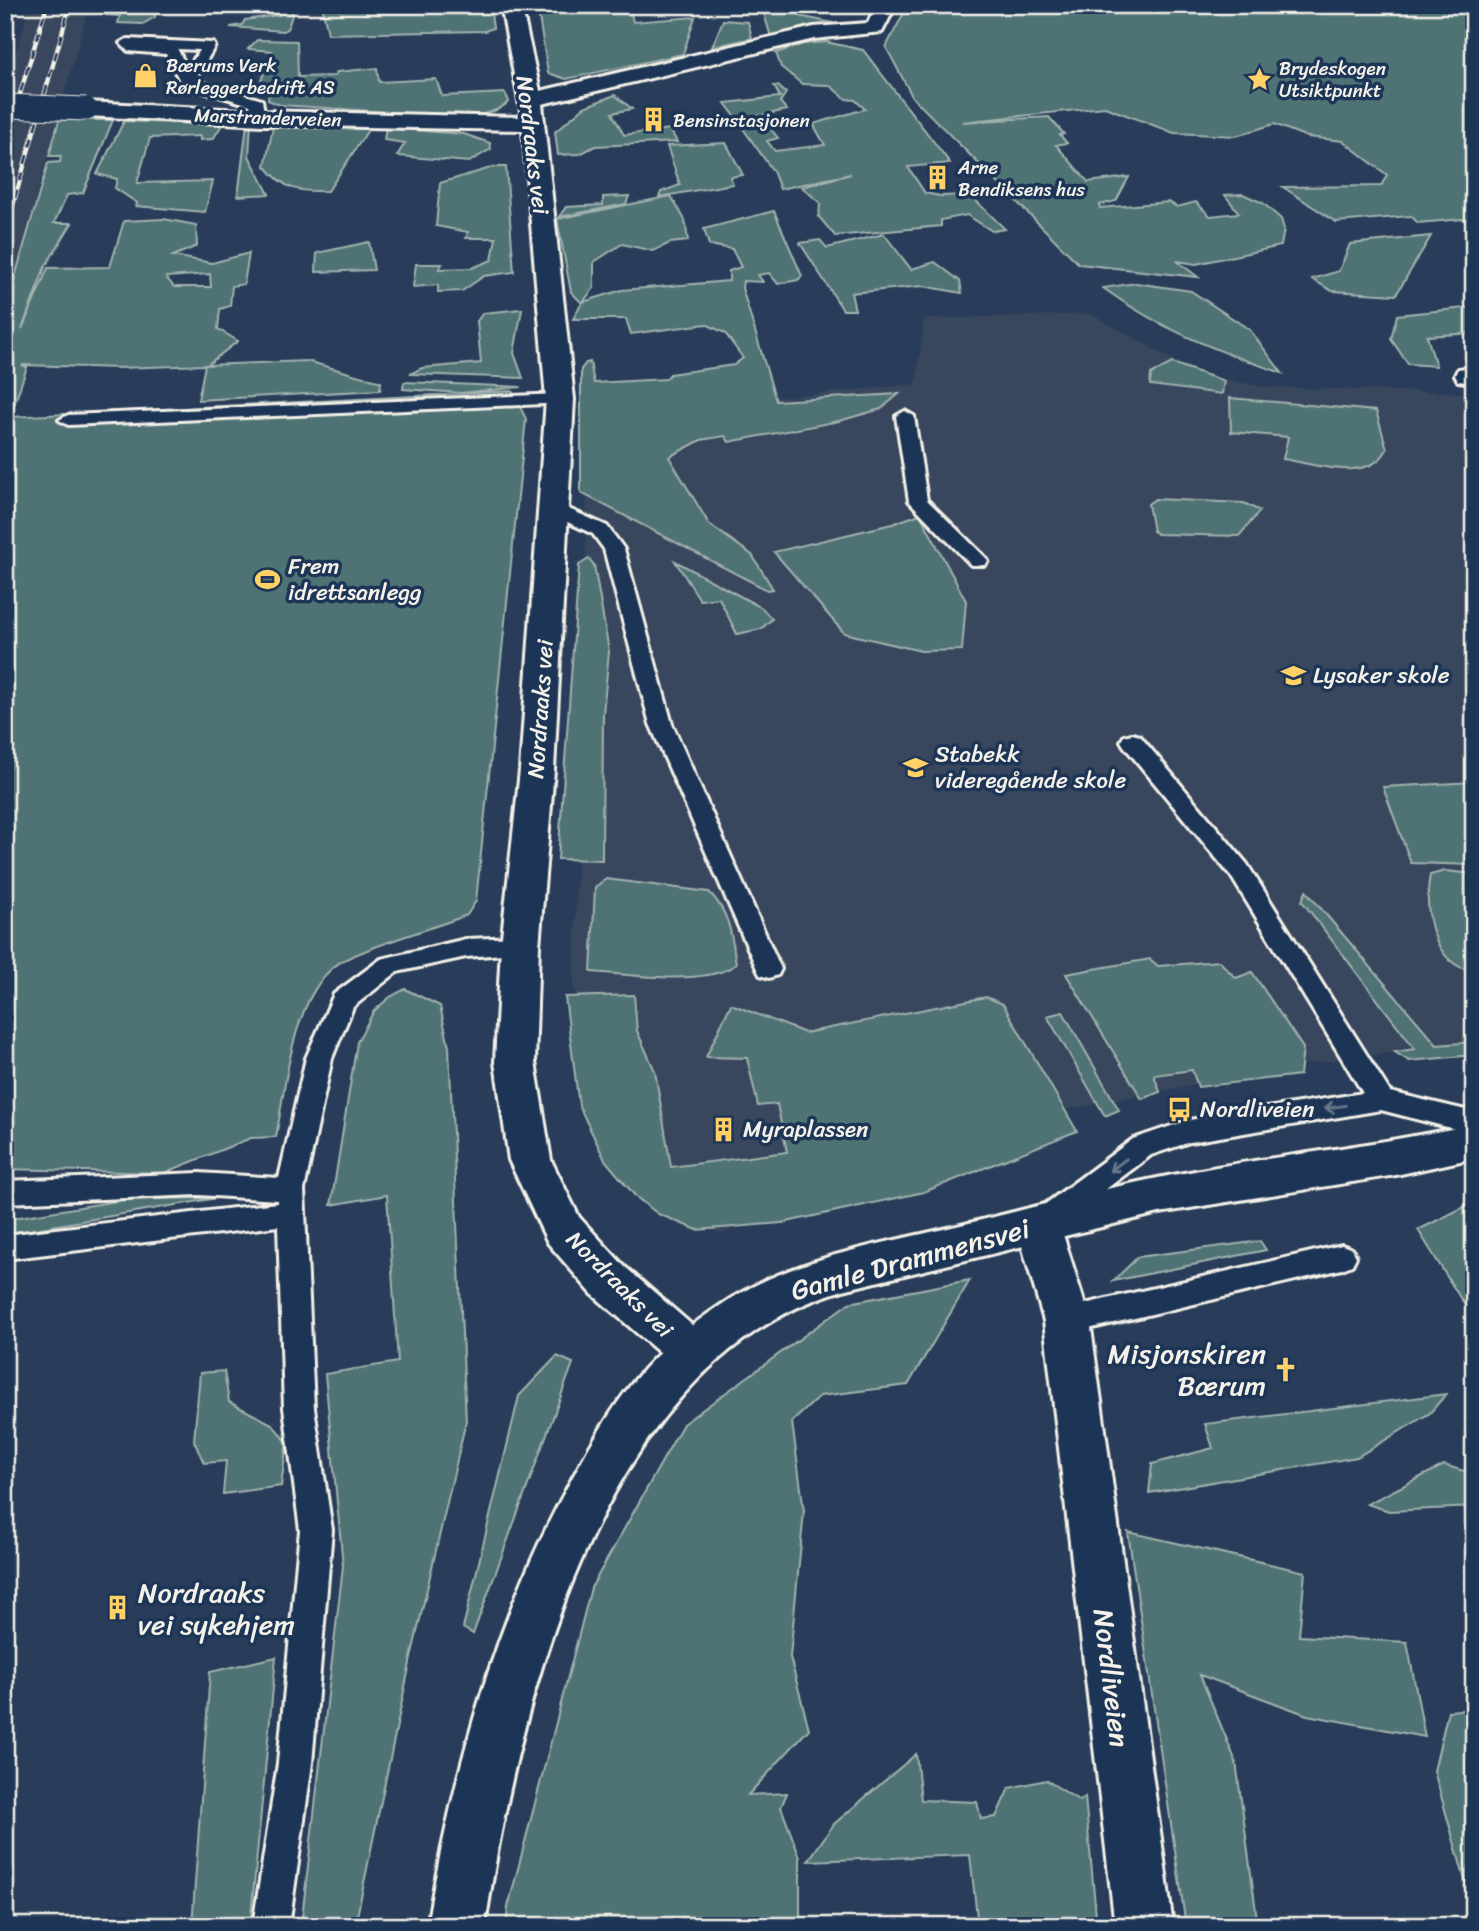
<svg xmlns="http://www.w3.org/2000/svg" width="1479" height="1931" viewBox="0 0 1479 1931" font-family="Sriracha,sans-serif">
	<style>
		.built { fill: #38475d }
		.green { fill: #4f7374; stroke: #a2b2ae; stroke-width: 2; fill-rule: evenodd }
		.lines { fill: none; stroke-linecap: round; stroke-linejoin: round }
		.service-casing { stroke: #f4f1e8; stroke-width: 6 }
		.minor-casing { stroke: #f4f1e8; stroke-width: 6 }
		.secondary-casing { stroke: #f4f1e8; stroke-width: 6 }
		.service { fill: #1d3557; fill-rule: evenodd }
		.minor { fill: #1d3557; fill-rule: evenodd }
		.secondary { fill: #1d3557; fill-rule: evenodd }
		.rail-casing { stroke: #f4f1e8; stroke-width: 4.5 }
		.rail { stroke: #1d3557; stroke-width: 2.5; stroke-dasharray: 9; stroke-linecap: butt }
		.minor-bridge-casing { stroke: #f4f1e8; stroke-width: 25; stroke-linecap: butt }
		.minor-bridge { stroke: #1d3557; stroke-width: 23 }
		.oneway { stroke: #68778a }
		.labels { text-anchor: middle; stroke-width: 7; stroke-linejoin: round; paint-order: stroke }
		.far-poi-label { font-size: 19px; fill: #f4f1e8; stroke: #1d3557; text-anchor: start }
		.far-street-label { font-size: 19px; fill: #f4f1e8; stroke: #1d3557 }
		.street-label { font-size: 23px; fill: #f4f1e8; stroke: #1d3557 }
		.poi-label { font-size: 23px; fill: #f4f1e8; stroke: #1d3557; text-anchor: start }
		.near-street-label { font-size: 28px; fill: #f4f1e8; stroke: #1d3557 }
		.near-poi-label { font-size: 28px; fill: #f4f1e8; stroke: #1d3557; text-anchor: end }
	</style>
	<rect width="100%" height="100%" fill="#293d5a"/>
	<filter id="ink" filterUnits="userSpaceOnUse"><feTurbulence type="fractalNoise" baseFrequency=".0143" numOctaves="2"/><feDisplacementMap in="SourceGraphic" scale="14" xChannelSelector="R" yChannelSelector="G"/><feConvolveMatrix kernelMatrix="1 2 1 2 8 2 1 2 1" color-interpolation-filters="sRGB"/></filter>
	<g filter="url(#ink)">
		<path class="built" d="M30 5H89L5 311V91Z
			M1091 314 1196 373 1263 387 1474 393V1042L1280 1067 1041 1115 721 1234 618 1168 574 986 589 416 916 384 924 319Z"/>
		<path class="green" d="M93 5H227L154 11 155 17 143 24 118 23 120 16 106 15 108 9 91 8Z
			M246 5H295L288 28 283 31 230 27 242 25 245 20 279 15 277 7 248 10Z
			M322 5H490L493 28 485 31 328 34Z
			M537 5H630L609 10 630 9 633 22 695 17 683 54 566 79 548 73Z
			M742 5H814L813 11H800L799 16 833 23 771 37 762 7Z
			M908 5H1474V218L1418 223 1411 216 1336 222 1283 187 1381 186 1387 175 1343 141 1307 137 1274 124 1236 136 1174 133 1105 107 962 122 1049 117 1064 134 1060 135 1067 143 1056 145 1088 182 1129 177 1116 201 1099 205 1100 208 1169 202 1177 207 1196 202 1210 216 1239 213 1225 195 1243 194 1263 203 1281 219 1284 229 1281 246 1196 264 1177 261 1198 277 1079 264 913 98 886 47Z
			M723 20 748 22 752 38 712 47Z
			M257 40 297 41 298 77 335 76 337 72 377 68 379 82 436 79 442 96 505 93 509 101C499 113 479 115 464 117L280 105 268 100 269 89H258L272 51 248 49Z
			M826 42 863 50 950 163 908 167 925 193 940 196 970 195 1005 229 992 231 967 215 941 220V226L835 236 819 217 820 203 802 187 851 174 780 189 773 171 739 123 762 118 778 138 767 141 775 151 825 145 813 124 865 109 855 100 846 99 829 85 802 84 781 67 776 53 803 44Z
			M774 86H778L786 93 780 102 787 110 738 120 725 103 780 97Z
			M615 95 632 109 612 113 624 135 670 129 677 142 595 146 580 154 558 155 555 132 584 107Z
			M59 120H113L83 193 67 195 54 223H72L45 267 22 329 48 268 110 267 124 221 164 219 196 225 197 246 173 256 212 263 249 253 244 284 232 286 230 306 220 309 218 329 238 341 207 365 307 361 381 382 380 390 198 400 205 365 120 368 22 365 27 367 10 417 512 391 526 419 476 901 467 915C428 930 384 941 346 959 293 985 286 1085 276 1137L251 1138 164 1173 5 1169V311L48 163 60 162 61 156H49ZM210 274 211 287H174L166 277Z
			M124 121 222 125 213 139 200 140V136L150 138 137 183 213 181 205 212 136 206 137 203 115 188 117 179 97 174Z
			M251 123 249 156 269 194 238 196 247 124Z
			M280 124 370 127 328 191C297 192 285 190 265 166L273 127Z
			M386 128 464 134 490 143 491 149 469 162 397 156 405 143 384 140Z
			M726 143 743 175 730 177 733 184 659 197 661 192 680 185 667 146Z
			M494 167H506L514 272 484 276 462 291 438 292V285L413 287 416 264H442L439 269 472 268 492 260 496 238H466L468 232 436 226 440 183Z
			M629 196 626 204 559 217 566 207 603 205V197Z
			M671 196 685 220 688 241 670 243 653 251 622 244 594 262V288L583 302 622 290 729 281V271L741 267 732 249 709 245 704 229 774 211 802 276 798 280 778 284 769 273 758 275 763 282 743 281 742 288 776 401 899 394 881 409 839 421 729 442 725 436 701 440 669 457 709 524 752 555 773 589 767 590 581 493V369L586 363 590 362 594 383 666 379 670 374 734 365 743 358 725 333 706 324 631 334 626 319H573L582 303 571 292 557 219Z
			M884 234 911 269 935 262 960 281 962 293 923 286 851 293 855 310H843L800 243 820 240 827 248Z
			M1431 236 1396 295 1332 291 1312 279 1339 271 1350 244Z
			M369 242 374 270 316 272 317 253Z
			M1136 283 1191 291 1250 330 1282 373C1215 350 1161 330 1103 288Z
			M1474 307V333L1427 336 1436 366 1408 364 1391 339 1397 315Z
			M522 309 514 353 523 378 410 374 422 368 481 363 477 321 483 313Z
			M1172 363 1224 381 1222 394 1150 385 1151 374Z
			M404 382 521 387 461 393 403 389Z
			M1230 398 1376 411 1387 449C1370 484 1314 464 1283 459L1288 437 1231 432Z
			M1155 499 1244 503 1260 511 1239 536 1157 534 1153 531 1148 504Z
			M920 514 966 601 962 650 921 651 844 633 774 552 892 524Z
			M589 559 594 565 609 651 603 714 602 860 558 859 579 565Z
			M675 561 762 608 772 619 761 629 737 634 719 598 700 600Z
			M1474 782V865L1411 863 1383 787Z
			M1445 871 1474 874V971C1432 966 1423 908 1430 875Z
			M606 879 709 892C730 912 732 937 736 964 708 987 627 974 591 972L595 887Z
			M1306 891 1437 1045 1474 1042V1055L1409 1061 1395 1052 1415 1049 1302 901Z
			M1150 959 1158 966 1219 961 1236 978 1252 972 1303 1048 1300 1075 1198 1087 1192 1070 1154 1075 1160 1092 1142 1099 1066 974Z
			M405 989 440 1006 449 1047 466 1421 411 1658 355 1926H301L343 1566 325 1374 398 1362 387 1195 331 1205 357 1042 374 1011 390 997Z
			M634 995 637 1031 655 1071 671 1167 787 1152 777 1104 758 1106 747 1058 706 1057 731 1004 805 1033 986 997 1003 1004 1077 1131 924 1192 782 1223 697 1230 658 1214 636 1197 605 1160 579 1106 565 997Z
			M1063 1012 1119 1110 1105 1116 1047 1016Z
			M217 1198 5 1234 7 1219 129 1199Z
			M1474 1202V1320L1418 1230Z
			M1260 1241 1266 1250 1113 1281 1138 1257Z
			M970 1280 908 1385 820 1396 792 1422 804 1511 790 1657 809 1729 748 1795 787 1793 781 1807 800 1858V1926H506L508 1907 591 1588 683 1424 849 1303Z
			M557 1356 573 1363 473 1634 463 1628 519 1396Z
			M224 1371 229 1402 272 1424 287 1442 281 1486 223 1494 226 1461 204 1463 194 1441 200 1373Z
			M1446 1394 1430 1413 1357 1457 1149 1493 1152 1464 1213 1448 1205 1424Z
			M1444 1465 1474 1474V1507L1389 1511 1367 1504Z
			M1128 1532 1305 1572 1299 1636 1407 1642 1425 1737 1307 1715 1200 1675 1236 1762 1258 1926H1186Z
			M276 1657 250 1926H192L210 1672Z
			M1474 1709V1912L1434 1771 1448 1711Z
			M916 1754 921 1800 977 1802 981 1819 996 1817 1009 1788 1046 1780 1080 1801 1085 1797 1097 1926H978L970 1855 808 1861 834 1824Z"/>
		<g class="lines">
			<defs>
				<path id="service" d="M127 39 213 43 215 46 195 80 262 100 265 118 253 121 250 105 182 85 166 54 128 51 120 43ZM177 49 199 50 188 70 178 50Z
					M560 394 566 395 569 399 566 403 68 425 59 420 68 415Z
					M905 411 914 416 927 500 985 557 988 561 985 565H971L909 501 896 416Z
					M553 502 607 526 624 549 672 724 781 969 778 975 769 978 760 975 757 969 650 724 604 549 593 534 546 512 544 508 546 504Z
					M1132 734 1140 736 1247 864 1390 1092 1474 1112V1134L1381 1110 1190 1142 1151 1155 1060 1224 1050 1228 1040 1224 1036 1216 1040 1208 1133 1139 1189 1120 1363 1093 1231 876 1124 746 1121 741 1124 736Z
					M520 937 529 940 532 946 529 952 466 957 397 972 353 1007 332 1058 304 1190 314 1408 332 1530 312 1763 289 1926H253L278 1763 300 1530 284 1408 278 1226 5 1259V1235L277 1203V1200L199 1195 5 1203V1181L199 1173 279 1178 306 1058 334 994 381 959 466 939Z
					M1342 1245 1352 1249 1356 1257 1352 1265 1342 1269 1067 1334 1057 1330 1053 1321 1057 1312 1067 1308Z"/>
				<path id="minor" d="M501 5H521L540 91 814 27 868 23 876 5H896L882 32 814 39 542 104 574 399 554 770 539 946 535 1062 551 1160 579 1217 624 1266 708 1339 715 1353 708 1367 692 1373 676 1367 592 1294 548 1243 509 1160 495 1062 501 946 520 770 546 399 523 130 263 125 86 116 75 109 86 102 263 111 522 117Z
					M1474 367V383L1458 381 1455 375 1458 369Z
					M1038 1207 1053 1212 1060 1225 1090 1321 1173 1926H1115L1044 1321 1016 1225 1023 1212Z"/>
				<path id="secondary" d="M1474 1124V1158L1396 1175 1159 1213 843 1290C599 1362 518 1705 485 1926H427C454 1770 496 1614 574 1475 594 1438 616 1401 644 1369 668 1342 699 1319 730 1299 798 1258 872 1246 948 1228 1030 1209 1112 1185 1195 1171 1288 1154 1381 1145 1474 1124Z"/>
			</defs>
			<use href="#service" class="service-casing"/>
			<use href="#minor" class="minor-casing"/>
			<use href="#secondary" class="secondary-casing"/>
			<use href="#service" class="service"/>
			<use href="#minor" class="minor"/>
			<use href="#secondary" class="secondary"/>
			<defs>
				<path id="rail" d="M5 143 47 5
					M5 233 70 5"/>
			</defs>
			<use href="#rail" class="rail-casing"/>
			<use href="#rail" class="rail"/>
			<defs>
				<path id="minor-bridge" d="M5 106 86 109"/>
			</defs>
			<use href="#minor-bridge" class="minor-bridge-casing"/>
			<use href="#minor-bridge" class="minor-bridge"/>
		</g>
		<defs><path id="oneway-shaft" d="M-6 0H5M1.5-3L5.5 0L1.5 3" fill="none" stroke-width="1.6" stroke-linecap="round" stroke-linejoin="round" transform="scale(1.75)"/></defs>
		<g class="oneway">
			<use href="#oneway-shaft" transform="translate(1335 1107) rotate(171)"/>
			<use href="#oneway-shaft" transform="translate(1118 1165) rotate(143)"/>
		</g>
	</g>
	<defs>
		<symbol id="shop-bare" viewBox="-9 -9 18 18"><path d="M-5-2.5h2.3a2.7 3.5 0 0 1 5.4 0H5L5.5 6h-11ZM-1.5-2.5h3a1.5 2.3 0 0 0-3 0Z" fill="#ffd166" stroke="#1d3557" stroke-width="2.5" paint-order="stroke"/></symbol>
		<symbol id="sight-bare" viewBox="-9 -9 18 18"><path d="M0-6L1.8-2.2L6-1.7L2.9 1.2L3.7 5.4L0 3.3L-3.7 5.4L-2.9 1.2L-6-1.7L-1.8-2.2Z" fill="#ffd166" stroke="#1d3557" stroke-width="2.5" paint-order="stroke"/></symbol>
		<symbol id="building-bare" viewBox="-9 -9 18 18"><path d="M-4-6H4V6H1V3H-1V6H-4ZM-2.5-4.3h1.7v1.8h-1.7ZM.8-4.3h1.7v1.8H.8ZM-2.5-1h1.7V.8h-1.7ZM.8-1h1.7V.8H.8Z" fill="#ffd166" stroke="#1d3557" stroke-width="2.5" paint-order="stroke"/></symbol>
		<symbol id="stadium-bare" viewBox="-9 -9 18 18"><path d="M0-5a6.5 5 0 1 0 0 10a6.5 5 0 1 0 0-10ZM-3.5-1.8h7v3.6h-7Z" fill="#ffd166" stroke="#1d3557" stroke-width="2.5" paint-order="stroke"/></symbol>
		<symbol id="school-bare" viewBox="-9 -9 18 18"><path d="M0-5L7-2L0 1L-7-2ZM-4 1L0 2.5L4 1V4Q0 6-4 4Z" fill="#ffd166" stroke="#1d3557" stroke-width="2.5" paint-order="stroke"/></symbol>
		<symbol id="bus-bare" viewBox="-9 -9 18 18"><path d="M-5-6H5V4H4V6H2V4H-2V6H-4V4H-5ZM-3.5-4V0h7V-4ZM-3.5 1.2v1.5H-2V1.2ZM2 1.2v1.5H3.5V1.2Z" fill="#ffd166" stroke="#1d3557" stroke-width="2.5" paint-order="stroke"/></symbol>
		<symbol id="church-bare" viewBox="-9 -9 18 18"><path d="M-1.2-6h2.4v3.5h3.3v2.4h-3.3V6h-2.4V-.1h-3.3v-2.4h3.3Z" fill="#ffd166" stroke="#1d3557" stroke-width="2.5" paint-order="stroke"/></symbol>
	</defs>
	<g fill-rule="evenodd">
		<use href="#shop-bare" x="128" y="58" width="35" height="35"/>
		<use href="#sight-bare" x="1242" y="62" width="35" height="35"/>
		<use href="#building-bare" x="636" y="102" width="35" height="35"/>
		<use href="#building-bare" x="920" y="160" width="35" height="35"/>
		<use href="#stadium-bare" x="250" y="562" width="35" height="35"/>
		<use href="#school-bare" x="1276" y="658" width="35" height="35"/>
		<use href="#school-bare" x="898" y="750" width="35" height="35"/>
		<use href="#bus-bare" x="1162" y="1092" width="35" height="35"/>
		<use href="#building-bare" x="706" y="1112" width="35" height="35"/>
		<use href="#church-bare" x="1268" y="1352" width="35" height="35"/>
		<use href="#building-bare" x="100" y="1590" width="35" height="35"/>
	</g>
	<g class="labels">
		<g class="far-poi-label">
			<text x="166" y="72">Bærums Verk<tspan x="166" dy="22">Rørleggerbedrift AS</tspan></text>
			<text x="1279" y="75">Brydeskogen<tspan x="1279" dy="22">Utsiktpunkt</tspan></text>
			<text x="673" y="127">Bensinstasjonen</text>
			<text x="958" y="174">Arne<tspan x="958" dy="22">Bendiksens hus</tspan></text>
		</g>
		<g class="far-street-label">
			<text transform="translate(268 117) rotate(2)" y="7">Marstranderveien</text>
		</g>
		<g class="street-label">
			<text transform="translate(533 145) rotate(83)" y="8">Nordraaks vei</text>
			<text transform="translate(540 709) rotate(-86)" y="8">Nordraaks vei</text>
			<text transform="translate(620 1284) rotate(45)" y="8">Nordraaks vei</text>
		</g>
		<g class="poi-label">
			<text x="288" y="574">Frem<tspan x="288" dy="26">idrettsanlegg</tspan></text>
			<text x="1313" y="683">Lysaker skole</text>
			<text x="935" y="762">Stabekk<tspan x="935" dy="26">videregående skole</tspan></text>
			<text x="1200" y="1117">Nordliveien</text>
			<text x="743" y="1137">Myraplassen</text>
		</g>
		<g class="near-street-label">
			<text transform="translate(910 1259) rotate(-15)" y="10">Gamle Drammensvei</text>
			<text transform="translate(1112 1678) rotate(83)" y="10">Nordliveien</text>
		</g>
		<g class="near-poi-label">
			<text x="1266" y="1363">Misjonskiren<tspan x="1266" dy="32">Bærum</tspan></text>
			<text x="138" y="1602" text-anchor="start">Nordraaks<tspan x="138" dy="32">vei sykehjem</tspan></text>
		</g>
	</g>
	<rect width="1479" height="1931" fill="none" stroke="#1d3557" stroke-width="28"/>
	<rect x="14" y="14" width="1451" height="1903" fill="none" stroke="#f4f1e8" stroke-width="2.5" filter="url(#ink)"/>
</svg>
